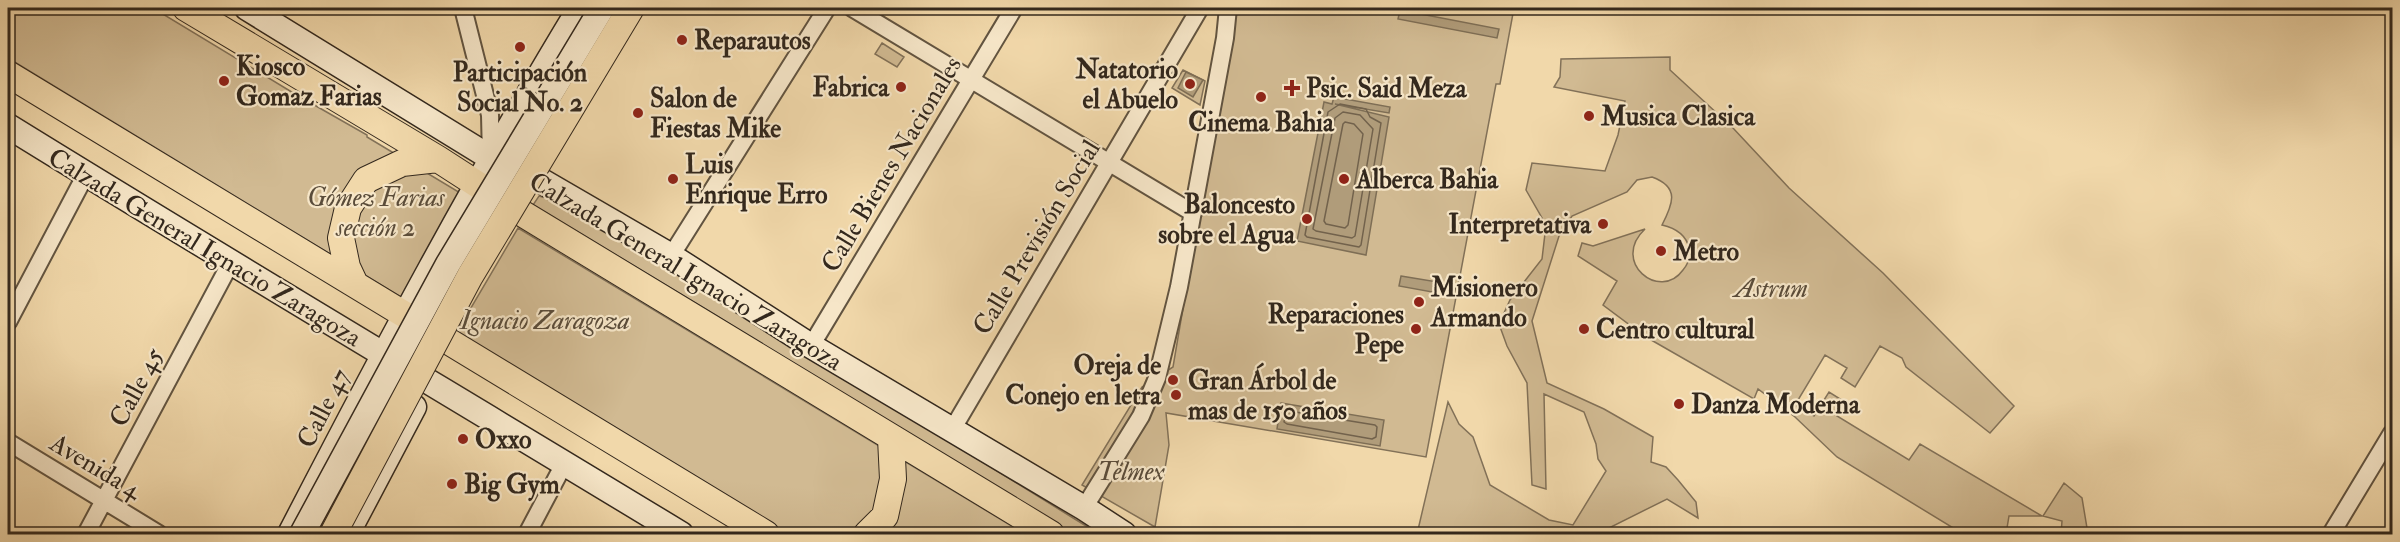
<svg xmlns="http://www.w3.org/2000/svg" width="2400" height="542" viewBox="0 0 2400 542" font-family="'IM FELL Double Pica',serif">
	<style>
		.green { fill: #d1ba92; stroke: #827158; stroke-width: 1.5 }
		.water { fill: #b09c7a; stroke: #7e6e55; stroke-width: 1.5 }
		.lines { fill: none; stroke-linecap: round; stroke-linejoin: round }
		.shore { stroke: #72624c; stroke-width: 1.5 }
		.street-casing { stroke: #625440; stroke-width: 20 }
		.secondary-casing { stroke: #33281d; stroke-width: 27 }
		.primary-casing { stroke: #33281d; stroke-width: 28 }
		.street { stroke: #f6e6c8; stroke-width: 16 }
		.secondary { stroke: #f6e6c8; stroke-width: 24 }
		.primary { stroke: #f1d8aa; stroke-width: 26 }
		.secondary-bridge-casing { stroke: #33281d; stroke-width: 27; stroke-linecap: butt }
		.primary-bridge-casing { stroke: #33281d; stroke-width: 28; stroke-linecap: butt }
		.secondary-bridge { stroke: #f6e6c8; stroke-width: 24 }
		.primary-bridge { stroke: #f1d8aa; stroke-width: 26 }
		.poi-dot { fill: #8f2418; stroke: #f6e6c8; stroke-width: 2 }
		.labels { text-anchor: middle; stroke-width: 4.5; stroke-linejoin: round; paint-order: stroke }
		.poi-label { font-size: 26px; font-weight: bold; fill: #33281d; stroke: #f6e6c8; text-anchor: start }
		.street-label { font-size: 26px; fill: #33281d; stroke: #f6e6c8 }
		.park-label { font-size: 26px; font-style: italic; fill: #5a4c3a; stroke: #f6e6c8 }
	</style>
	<rect width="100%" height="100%" fill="#f1d8aa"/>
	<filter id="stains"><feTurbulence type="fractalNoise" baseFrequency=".00333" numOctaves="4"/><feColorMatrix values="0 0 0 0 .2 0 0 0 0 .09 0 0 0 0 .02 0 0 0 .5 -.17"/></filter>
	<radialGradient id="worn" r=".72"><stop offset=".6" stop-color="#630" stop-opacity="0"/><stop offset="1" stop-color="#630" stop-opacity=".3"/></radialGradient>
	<path class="green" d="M8 8H153L295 94 367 135V137L462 194 401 297 8 58Z
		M1234 8H1514L1500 84H1496L1426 457 1166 413 1169 445 1155 527 1082 485 1142 387 1173 367Z
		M882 43 904 57 897 67 875 54Z
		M1670 57V70L1733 128 1789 188 1883 273 2014 406 1990 433 1906 367 1902 358 1880 346 1855 387 1841 378 1847 368 1825 355 1795 405 1814 416 1829 392 1845 402 1837 416 1909 460 1920 444 2042 516H2009L2006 534H1963L1837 457 1795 417 1758 389 1754 399 1646 337 1603 305 1617 281 1578 256 1582 243 1593 246 1645 229C1610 262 1660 302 1683 270 1688 264 1691 256 1689 248 1686 234 1675 228 1662 225 1673 204 1680 187 1652 177L1637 180 1627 192 1572 216 1559 236 1532 321 1547 383 1604 409 1653 437 1651 462 1666 467 1678 480 1696 502 1698 518 1667 499 1597 534H1417L1448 402 1459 424 1473 437 1490 485 1549 520 1573 525 1606 471 1598 459 1596 444 1584 412 1544 394 1546 489 1532 485 1527 383 1507 346 1499 324 1510 300 1542 259 1546 225 1526 190 1532 163 1605 171 1618 135 1625 101 1554 87 1560 77 1561 59Z
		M1183 70 1205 81 1200 105 1172 88Z
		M539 196 546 198 657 261 1099 534H1072L805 372 717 316 533 205Z
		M518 228 1025 534H779L452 340Z
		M2064 483 2082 498 2088 534H2061L2062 521 2043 516Z"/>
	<path class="water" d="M1400 10 1499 29 1497 38 1398 19Z
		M1186 72 1203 80 1193 97 1178 88Z
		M1334 97 1390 107 1389 113 1335 104 1389 117 1366 255 1297 241 1324 102 1332 104Z
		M1401 276 1456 285 1454 296 1399 286Z
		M1281 403 1384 420 1380 446 1277 429Z"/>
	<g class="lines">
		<path class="shore" d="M1340 104 1366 109 1370 117 1381 123 1361 245 1359 247 1307 237 1305 235 1328 112Z
			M1343 112 1360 115 1373 129 1355 236 1352 238 1316 231 1313 229 1335 118Z
			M1345 122 1354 124 1363 134 1348 225 1345 228 1326 224 1324 221 1343 124Z
			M1289 411 1375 425 1377 427 1376 437 1372 439 1287 424 1284 422 1286 413Z"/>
		<defs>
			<path id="street" d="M463 8 490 115 491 158
				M852 8 1193 213
				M671 256 827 8
				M8 322 86 174
				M811 346 1014 8
				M952 430 1200 8
				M8 442 159 534
				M1084 508 1141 416 1157 378 1179 287 1225 38 1228 8
				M86 534 230 264
				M527 534 564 464
				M2331 534 2392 433"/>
			<path id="secondary" d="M247 8 491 158 540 180 671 256 811 346 1084 508 1124 534
				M8 126C231 264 457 398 681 534
				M290 534C382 356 476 179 580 8
				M347 534 414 407"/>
			<path id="primary" d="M186 8 438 159 520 212 1051 534
				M8 74 766 534
				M355 284 347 267 341 238 348 208 366 180 402 163 438 159
				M867 534 885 516 893 479 891 438"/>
		</defs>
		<use href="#street" class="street-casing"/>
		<use href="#secondary" class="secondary-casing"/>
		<use href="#primary" class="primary-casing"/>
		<use href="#street" class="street"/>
		<use href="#secondary" class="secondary"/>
		<use href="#primary" class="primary"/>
		<defs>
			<path id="secondary-bridge" d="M302 534 448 264 602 8"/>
			<path id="primary-bridge" d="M333 534 470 276 631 8"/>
		</defs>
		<use href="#secondary-bridge" class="secondary-bridge-casing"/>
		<use href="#primary-bridge" class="primary-bridge-casing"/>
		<use href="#secondary-bridge" class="secondary-bridge"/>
		<use href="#primary-bridge" class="primary-bridge"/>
	</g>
	<g class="poi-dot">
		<circle cx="682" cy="40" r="6"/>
		<circle cx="520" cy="47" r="6"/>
		<circle cx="224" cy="81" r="6"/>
		<circle cx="1190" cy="84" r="6"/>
		<circle cx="901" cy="87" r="6"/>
		<path d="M1289 79h6v6h6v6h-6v6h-6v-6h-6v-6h6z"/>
		<circle cx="1261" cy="97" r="6"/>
		<circle cx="638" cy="113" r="6"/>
		<circle cx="1589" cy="116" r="6"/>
		<circle cx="673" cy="179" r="6"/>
		<circle cx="1344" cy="179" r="6"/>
		<circle cx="1307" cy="219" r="6"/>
		<circle cx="1603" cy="224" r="6"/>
		<circle cx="1661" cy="251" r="6"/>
		<circle cx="1419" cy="302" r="6"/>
		<circle cx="1416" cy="329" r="6"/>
		<circle cx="1584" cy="329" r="6"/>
		<circle cx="1173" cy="380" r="6"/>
		<circle cx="1176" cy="395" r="6"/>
		<circle cx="1679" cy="404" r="6"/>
		<circle cx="463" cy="439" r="6"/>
		<circle cx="452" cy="484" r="6"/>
	</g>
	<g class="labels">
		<g class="poi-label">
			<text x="694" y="49">Reparautos</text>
			<text x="236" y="75">Kiosco<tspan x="236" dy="30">Gomaz Farias</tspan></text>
			<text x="1178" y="78" text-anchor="end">Natatorio<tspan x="1178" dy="30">el Abuelo</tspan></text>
			<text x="520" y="81" text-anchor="middle">Participación<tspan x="520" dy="30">Social No. 2</tspan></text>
			<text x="889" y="96" text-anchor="end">Fabrica</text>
			<text x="1306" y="97">Psic. Said Meza</text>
			<text x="650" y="107">Salon de<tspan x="650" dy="30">Fiestas Mike</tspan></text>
			<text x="1601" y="125">Musica Clasica</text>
			<text x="1261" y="131" text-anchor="middle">Cinema Bahia</text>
			<text x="685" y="173">Luis<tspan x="685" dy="30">Enrique Erro</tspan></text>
			<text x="1356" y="188">Alberca Bahia</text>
			<text x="1295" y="213" text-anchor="end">Baloncesto<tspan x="1295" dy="30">sobre el Agua</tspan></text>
			<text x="1591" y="233" text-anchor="end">Interpretativa</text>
			<text x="1673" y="260">Metro</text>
			<text x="1431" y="296">Misionero<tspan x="1431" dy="30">Armando</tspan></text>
			<text x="1404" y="323" text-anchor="end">Reparaciones<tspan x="1404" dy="30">Pepe</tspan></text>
			<text x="1596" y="338">Centro cultural</text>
			<text x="1161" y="374" text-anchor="end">Oreja de<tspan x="1161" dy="30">Conejo en letra</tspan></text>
			<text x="1188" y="389">Gran Árbol de<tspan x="1188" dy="30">mas de 150 años</tspan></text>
			<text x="1691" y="413">Danza Moderna</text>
			<text x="475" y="448">Oxxo</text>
			<text x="464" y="493">Big Gym</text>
		</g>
		<g class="street-label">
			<text transform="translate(891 164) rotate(-59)" y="9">Calle Bienes Nacionales</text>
			<text transform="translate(1036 237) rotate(-59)" y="9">Calle Previsión Social</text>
			<text transform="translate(205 247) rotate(31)" y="9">Calzada General Ignacio Zaragoza</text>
			<text transform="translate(686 271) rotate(31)" y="9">Calzada General Ignacio Zaragoza</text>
			<text transform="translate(136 387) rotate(-62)" y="9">Calle 45</text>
			<text transform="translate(323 408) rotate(-63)" y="9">Calle 47</text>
			<text transform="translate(96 466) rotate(31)" y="9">Avenida 4</text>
		</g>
		<g class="park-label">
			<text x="376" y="206">Gómez Farias<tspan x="376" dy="30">sección 2</tspan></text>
			<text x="1771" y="297">Astrum</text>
			<text x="545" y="329">Ignacio Zaragoza</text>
			<text x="1131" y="480">Telmex</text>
		</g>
	</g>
	<rect width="2400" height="542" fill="none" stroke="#f1d8aa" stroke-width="30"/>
	<rect x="9" y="9" width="2382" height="524" fill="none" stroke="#33281d" stroke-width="3"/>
	<rect x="15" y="15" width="2370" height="512" fill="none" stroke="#33281d" stroke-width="1.5"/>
	<rect width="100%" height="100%" filter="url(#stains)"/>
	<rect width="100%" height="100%" fill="url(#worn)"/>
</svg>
